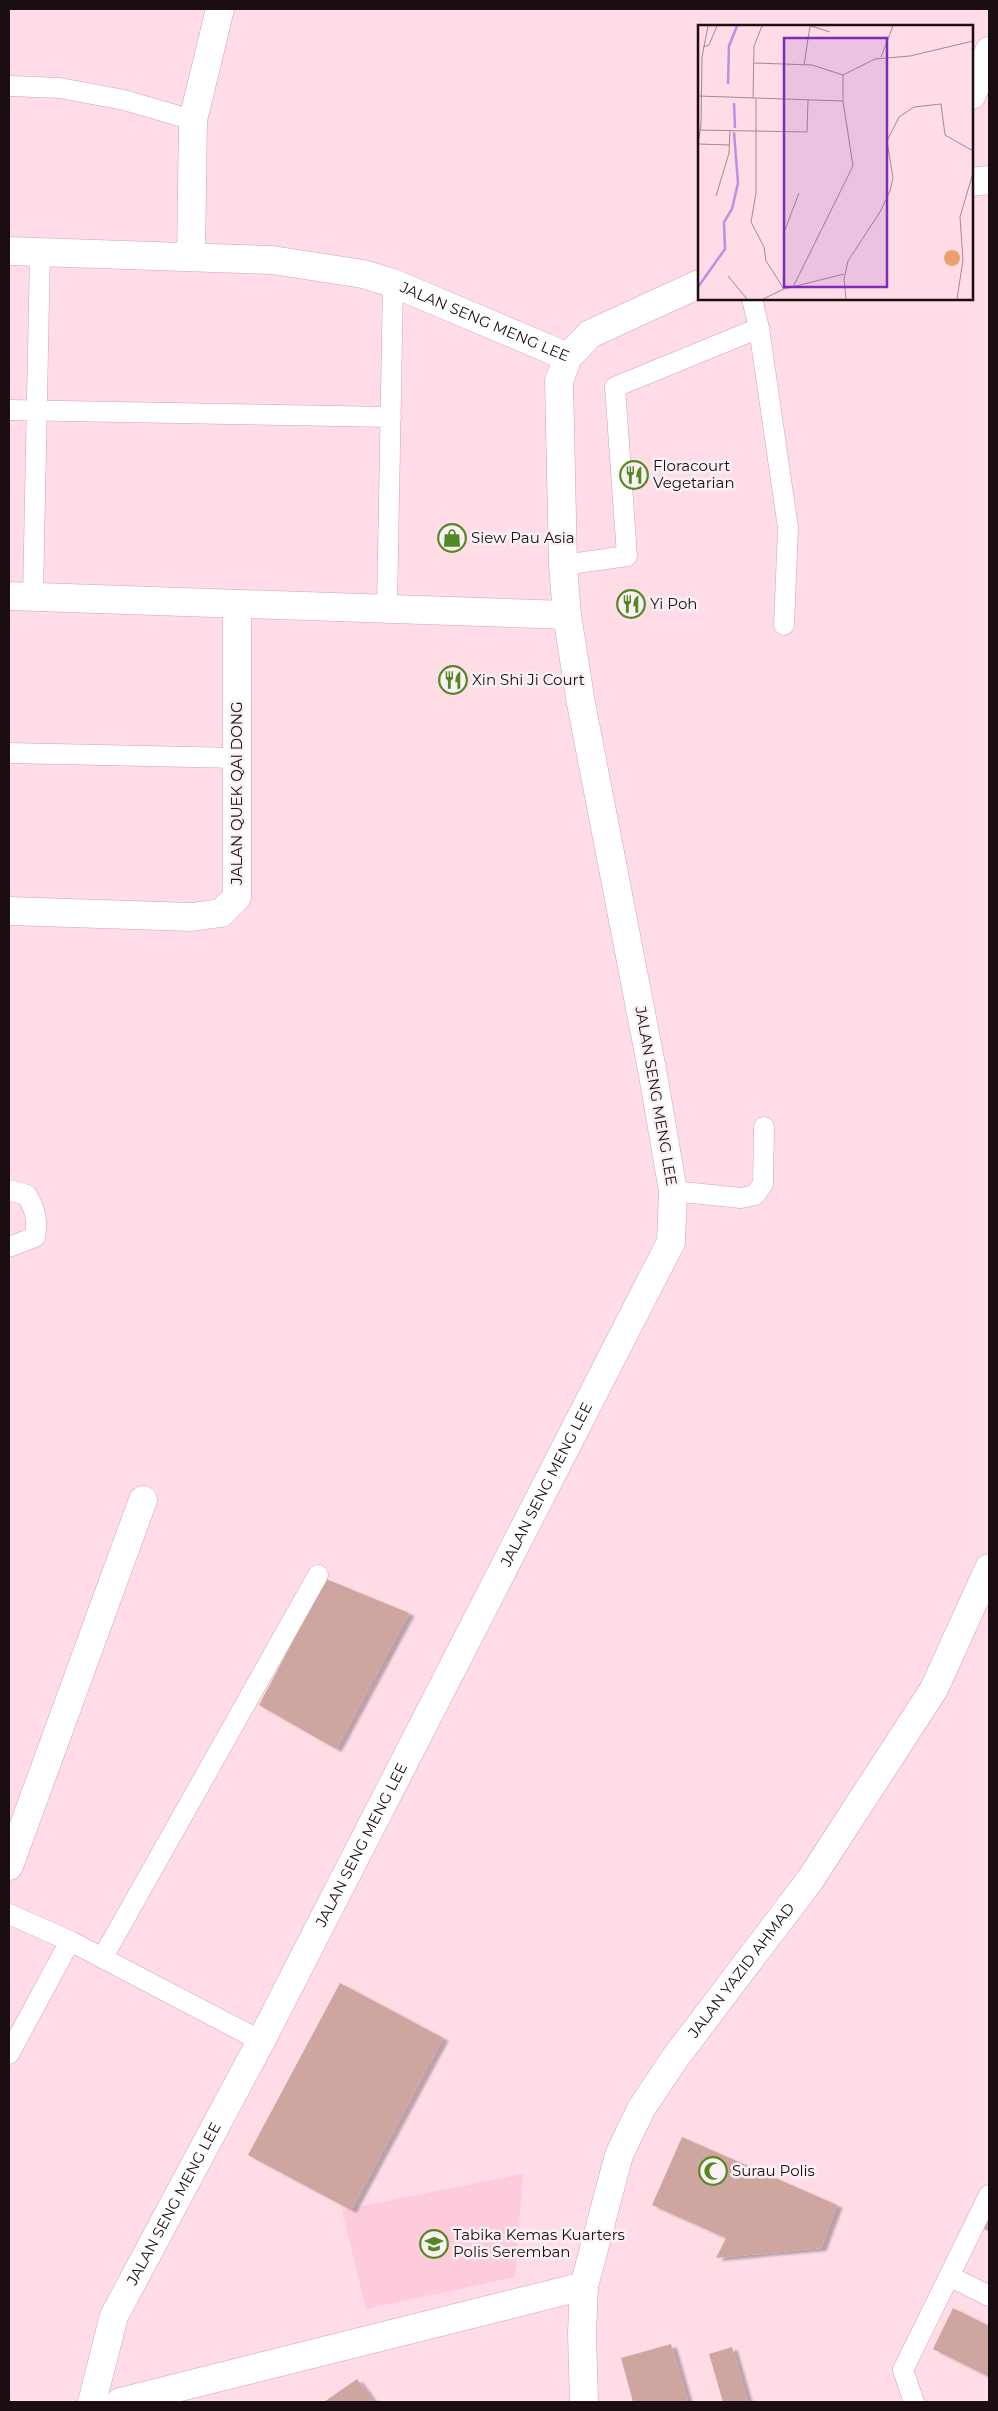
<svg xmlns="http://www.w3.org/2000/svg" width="998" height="2411" viewBox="0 0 998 2411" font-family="Montserrat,sans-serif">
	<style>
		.built { fill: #fecbda }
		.building { fill: #cfa5a0; filter: url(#shadow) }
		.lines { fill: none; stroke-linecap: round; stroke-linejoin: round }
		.service-casing { stroke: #cda5b0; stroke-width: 21 }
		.minor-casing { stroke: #cda5b0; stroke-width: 29 }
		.service { stroke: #fff; stroke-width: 20 }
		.minor { stroke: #fff; stroke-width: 28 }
		.labels { text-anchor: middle; stroke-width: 5; stroke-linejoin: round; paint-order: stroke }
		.street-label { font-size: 15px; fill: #1b0e12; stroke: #faf1f4 }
		.poi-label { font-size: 15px; fill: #1b0e12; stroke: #faf1f4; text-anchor: start }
		.inset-river { fill: none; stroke: #ba91e5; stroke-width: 2.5 }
		.inset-road { fill: none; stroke: #a48a91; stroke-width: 1 }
		.view { fill: #7b2cbf; fill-opacity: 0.15; stroke: #7b2cbf; stroke-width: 2.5 }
		.inset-edge { fill: none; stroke: #1b0e12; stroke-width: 2.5 }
	</style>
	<defs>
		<filter id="shadow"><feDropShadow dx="5.5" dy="3" stdDeviation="1" flood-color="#0004"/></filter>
	</defs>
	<rect width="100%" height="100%" fill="#ffdce6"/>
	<path class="built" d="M523 2174 515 2277 366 2309 342 2210Z"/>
	<path class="building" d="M326 1579 409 1613 336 1749 259 1705Z
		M340 1983 443 2038 351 2210 248 2155Z
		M682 2137 837 2205 821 2248 716 2258 726 2238 652 2205Z
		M989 2218V2231L984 2229Z
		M953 2308 989 2326V2377L933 2349Z
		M671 2344 688 2402H633L621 2358Z
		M732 2347 748 2402H723L709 2354Z
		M357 2379 374 2402H324Z"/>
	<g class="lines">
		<defs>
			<path id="service" d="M9 86 60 88 124 100 193 120
				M752 299 759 328 788 528 784 625
				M9 410 391 417
				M563 565 627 556 615 387 759 328
				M33 596 40 252
				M387 608 393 283
				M9 753 237 758
				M9 1190 27 1195C35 1210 38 1220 35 1237L9 1247
				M673 1191 741 1198 755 1195 763 1184 764 1127
				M9 1914 70 1941 261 2041
				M103 1957 318 1575
				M9 2054 70 1941
				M949 2276 989 2296
				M914 2402 903 2370 989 2195"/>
			<g id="minor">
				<path d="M972 95 989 51"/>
				<path d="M972 182 989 180"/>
				<path id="s1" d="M9 251 272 260 363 274 393 283 568 357"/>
				<path d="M191 257 193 120 220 9"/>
				<path d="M9 596 567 615"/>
				<path d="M9 911 192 917 221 913 237 897V604"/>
				<path d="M9 1866 143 1500"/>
				<path id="s2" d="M92 2402 114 2316 261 2041 671 1242 673 1191 653 1075 581 703 567 615 563 565 559 381 568 357 590 334 699 284"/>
				<path d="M120 2402 584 2286"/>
				<path id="s3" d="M584 2402 582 2334 584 2286 619 2155 641 2109 675 2058 810 1880 934 1689 989 1568"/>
			</g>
		</defs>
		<use href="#service" class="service-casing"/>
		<use href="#minor" class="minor-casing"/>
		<use href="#service" class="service"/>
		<use href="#minor" class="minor"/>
	</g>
	<defs>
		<symbol id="restaurant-ring" viewBox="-11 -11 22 22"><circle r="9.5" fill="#faf1f4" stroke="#538822" stroke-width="1.5"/><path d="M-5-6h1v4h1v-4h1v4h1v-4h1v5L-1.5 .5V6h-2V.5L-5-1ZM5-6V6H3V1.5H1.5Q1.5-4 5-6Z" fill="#538822"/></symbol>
		<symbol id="shop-ring" viewBox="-11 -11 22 22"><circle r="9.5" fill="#faf1f4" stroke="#538822" stroke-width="1.5"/><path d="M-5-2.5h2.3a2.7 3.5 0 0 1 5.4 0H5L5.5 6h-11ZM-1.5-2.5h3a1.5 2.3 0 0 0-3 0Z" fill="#538822"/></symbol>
		<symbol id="mosque-ring" viewBox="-11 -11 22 22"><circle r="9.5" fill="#faf1f4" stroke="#538822" stroke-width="1.5"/><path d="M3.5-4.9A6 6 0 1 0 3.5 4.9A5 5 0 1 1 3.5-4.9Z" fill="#538822"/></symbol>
		<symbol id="school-ring" viewBox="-11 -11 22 22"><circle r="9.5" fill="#faf1f4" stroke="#538822" stroke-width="1.5"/><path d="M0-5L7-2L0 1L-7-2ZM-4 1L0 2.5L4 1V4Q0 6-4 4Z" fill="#538822"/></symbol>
	</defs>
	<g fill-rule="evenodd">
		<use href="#restaurant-ring" x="618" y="459" width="32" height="32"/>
		<use href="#shop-ring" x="436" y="522" width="32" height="32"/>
		<use href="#restaurant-ring" x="615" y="588" width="32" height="32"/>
		<use href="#restaurant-ring" x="437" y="664" width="32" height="32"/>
		<use href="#mosque-ring" x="697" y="2155" width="32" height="32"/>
		<use href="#school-ring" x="418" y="2228" width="32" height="32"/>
	</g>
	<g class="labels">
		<g class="street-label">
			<text dy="5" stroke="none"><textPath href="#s1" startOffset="486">JALAN SENG MENG LEE</textPath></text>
			<text transform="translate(237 793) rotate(-90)" y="5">JALAN QUEK QAI DONG</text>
			<text transform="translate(656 1096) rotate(80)" y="5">JALAN SENG MENG LEE</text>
			<text dy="5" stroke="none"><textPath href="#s2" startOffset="1026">JALAN SENG MENG LEE</textPath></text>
			<text dy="5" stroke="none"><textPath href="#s2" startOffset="621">JALAN SENG MENG LEE</textPath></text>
			<text dy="5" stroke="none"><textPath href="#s3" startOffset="474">JALAN YAZID AHMAD</textPath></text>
			<text dy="5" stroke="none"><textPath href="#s2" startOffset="216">JALAN SENG MENG LEE</textPath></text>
		</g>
		<g class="poi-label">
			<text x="653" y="471">Floracourt<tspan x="653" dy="17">Vegetarian</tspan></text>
			<text x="471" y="543">Siew Pau Asia</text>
			<text x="650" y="609">Yi Poh</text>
			<text x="472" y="685">Xin Shi Ji Court</text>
			<text x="732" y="2176">Surau Polis</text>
			<text x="453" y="2240">Tabika Kemas Kuarters<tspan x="453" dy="17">Polis Seremban</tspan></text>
		</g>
	</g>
	<g transform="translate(698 25)">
		<rect width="275" height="275" fill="#ffdce6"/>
		<path d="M246 233a8 8 0 1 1 16 0a8 8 0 1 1-16 0Z" fill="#eca070"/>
		<path class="inset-river" d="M30 59 31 21 39 1M36 78 37 103M0 262 27 224 26 197 34 184 40 158 36 107"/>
		<path class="inset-road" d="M113 1 132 7M5 22 11 20 19 1M183 32 195 1M56 38 114 40 145 50M106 40 112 1M145 50 177 34 212 31 275 16M0 71 145 76M55 73 56 21 64 1M58 74V168L53 197 66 222 68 236 86 264M3 105 109 107 110 75M0 119 32 120M0 120 3 100 4 32 10 1M18 171 31 128 32 105M85 210 101 168M30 251 49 274M95 262 155 141 145 76V50M65 274 86 264 146 249M148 274 146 254 150 236 182 187 192 166 195 153 189 116 201 92 216 82 243 79 247 110 275 126M259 274 265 235 262 192 275 148"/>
		<path class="view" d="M86 13H189V262H86Z"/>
		<rect width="275" height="275" class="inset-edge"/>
	</g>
	<rect width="998" height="2411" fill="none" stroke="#1b0e12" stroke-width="20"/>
</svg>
